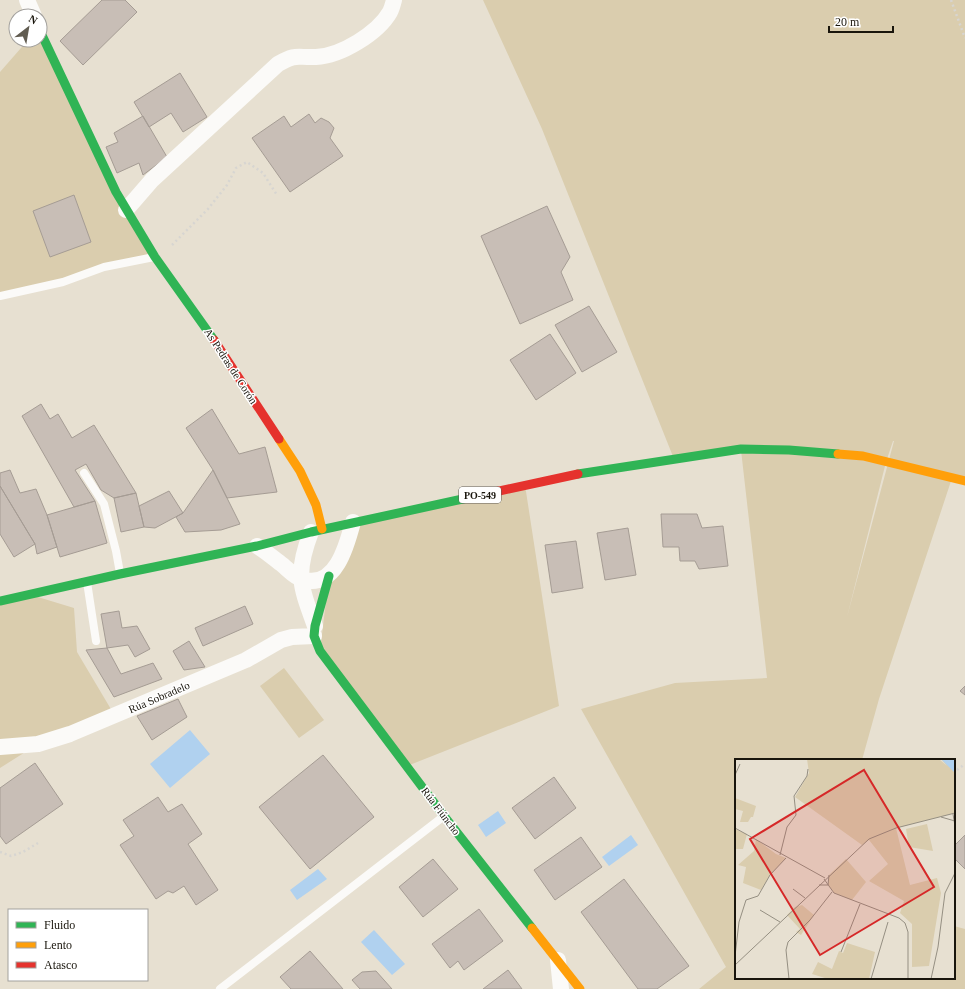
<svg xmlns="http://www.w3.org/2000/svg" width="965" height="989" viewBox="0 0 965 989" font-family="Georgia,serif">
	<style>
		.green { fill: #dacdae; fill-rule: evenodd }
		.water { fill: #b0d1ef }
		.building { fill: #c8beb6; stroke: #a59c94 }
		.lines { fill: none; stroke-linecap: round; stroke-linejoin: round }
		.path { stroke: #d7d5d1; stroke-width: 2.5; stroke-dasharray: 2 3; stroke-linecap: butt }
		.lane { stroke: #fbfaf8; stroke-width: 8 }
		.street { stroke: #fbfaf8; stroke-width: 16 }
		.fast { stroke: #30b455; stroke-width: 9 }
		.slow { stroke: #ff9f0a; stroke-width: 9 }
		.jam { stroke: #e5322d; stroke-width: 9 }
		.labels { text-anchor: middle; stroke-width: 3; stroke-linejoin: round; paint-order: stroke }
		.shield { fill: #fff; stroke: #5e5b55; stroke-width: 1 }
		.shield-label { font-size: 10px; font-weight: bold; fill: #19150c }
		.street-label { font-size: 11px; fill: #19150c; stroke: #fff }
		.inset-road { fill: none; stroke: #958f82; stroke-width: 1 }
		.view { fill: #d62828; fill-opacity: 0.15; stroke: #d62828; stroke-width: 2 }
		.inset-edge { fill: none; stroke: #19150c; stroke-width: 2 }
	</style>
	<rect width="100%" height="100%" fill="#e7e0d1"/>
	<path class="green" d="M483 0H965V482L952 478 879 699 862 760H736V978H954V926L965 929V989H699L726 967 581 709 675 683 767 678 741 450 674 459 542 129ZM893 441H894L847 617 886 462Z
		M28 40H40L155 257 0 297V72Z
		M525 485 559 706 407 766 320 651 329 576 353 522Z
		M28 594 74 608 77 652 115 716 38 744 0 768V601Z
		M284 668 324 720 299 738 260 686Z"/>
	<path class="water" d="M190 730 210 754 170 788 150 764Z
		M498 811 506 823 486 837 478 825Z
		M631 835 638 845 609 866 602 857Z
		M318 869 327 879 297 900 290 890Z
		M374 930 405 964 392 975 361 942Z"/>
	<path class="building" d="M102 0H125L137 12 83 65 60 41Z
		M180 73 207 117 183 132 171 113 149 127 134 102Z
		M309 114 315 123 321 118 329 122 334 128 330 138 343 156 290 192 252 138 284 116 291 127Z
		M143 116 167 157 143 175 139 163 117 173 106 147 118 142 114 133Z
		M74 195 91 242 50 257 33 211Z
		M547 206 570 257 561 272 573 300 520 324 481 236Z
		M589 306 617 352 582 372 555 325Z
		M550 334 576 373 536 400 510 360Z
		M41 404 50 419 58 414 72 438 94 425 136 493 114 498 101 490 86 464 75 470 95 501 74 507 22 416Z
		M212 409 239 454 265 447 277 492 227 498 213 470 186 428Z
		M10 470 20 493 36 489 47 515 57 547 37 554 35 544 0 486V473Z
		M213 470 240 524 221 530 185 532 176 517 183 513Z
		M0 486 35 544 14 557 0 534Z
		M169 491 183 513 155 528 144 527 139 506Z
		M136 493 144 527 121 532 114 498Z
		M95 501 107 543 60 557 47 515Z
		M661 514H697L702 528 723 526 728 566 699 569 695 561H680L679 547H663Z
		M628 528 636 575 605 580 597 533Z
		M576 541 583 588 552 593 545 545Z
		M245 606 253 624 203 646 195 628Z
		M119 611 122 628 137 626 150 649 135 657 128 645 107 648 101 614Z
		M189 641 205 667 184 670 173 651Z
		M107 648 121 674 153 663 162 679 114 697 86 650Z
		M965 686V695L960 691Z
		M178 699 187 717 152 740 137 716Z
		M323 755 374 817 310 869 259 807Z
		M35 763 63 804 6 844 0 836V788Z
		M554 777 576 808 535 839 512 808Z
		M158 797 168 812 182 804 202 834 188 844 218 890 196 905 184 886 173 893 168 891 156 899 120 845 134 836 123 820Z
		M965 835V869L954 858V846Z
		M581 837 602 867 555 900 534 870Z
		M433 859 458 889 423 917 399 887Z
		M624 879 689 966 657 989H638L581 912Z
		M479 909 503 941 464 970 458 961 450 968 432 944Z
		M310 951 343 989H291L280 977Z
		M508 970 522 989H483Z
		M376 971 392 989H360L352 980 362 972Z"/>
	<g class="lines">
		<path class="path" d="M951 0 965 38
			M172 245 208 209 227 185 236 168 247 162 263 173 277 195
			M957 770 965 764
			M0 852 11 856 23 852 38 843"/>
		<path class="lane" d="M0 296 63 282 104 267 154 257
			M84 473 104 504 116 551 120 573
			M87 582 96 641
			M220 989 444 816"/>
		<path class="street" d="M27 0 34 16
			M126 210 152 180 278 64C297 53 297 58 316 57 341 56 378 33 390 12 392 8 393 4 394 0
			M311 532C295 574 300 585 315 626
			M257 546C265 551 272 557 280 563 287 568 294 577 302 579 335 591 347 545 353 522
			M0 747 38 744 70 734 246 660 281 640 292 637 314 636
			M558 960 561 989"/>
		<path class="fast" d="M40 31 116 192 155 257 214 340
			M578 474 741 449 789 450 838 454
			M329 576 315 626 314 636 320 651 444 816 532 928
			M0 601 120 574 257 546 311 532 481 495"/>
		<path class="slow" d="M279 439 300 471 316 505 322 529
			M838 454 863 456 965 481
			M532 928 580 989"/>
		<path class="jam" d="M214 340 279 439
			M481 495 578 474"/>
	</g>
	<g class="labels">
		<rect class="shield" x="459" y="487" width="42" height="16" rx="3"/>
		<g class="shield-label">
			<text x="480" y="499">PO-549</text>
		</g>
		<g class="street-label">
			<text transform="translate(231 366) rotate(57)" y="4">As Pedras de Corón</text>
			<text transform="translate(159 697) rotate(-23)" y="4">Rúa Sobradelo</text>
			<text transform="translate(441 811) rotate(53)" y="4">Rúa Fiúncho</text>
		</g>
	</g>
	<g transform="translate(735 759)">
		<rect width="220" height="220" fill="#e7e0d1"/>
		<path d="M72 0H204L212 7 206 0H220V54L161 69 175 126 202 119 206 134 194 207 177 208V165L165 154 169 142 134 122 153 105 134 81 127 86 60 38 74 14ZM0 39 21 47 18 58H16L13 63H5L8 52 0 50ZM192 65 198 92 174 88 171 70ZM0 70 12 75 8 90H0ZM21 80 41 95 51 99 35 116 26 131 8 124 11 108 3 106 19 92ZM111 100 131 123 117 141 99 134 93 126 94 116ZM67 146 79 156 66 176 61 173 65 170 52 156 60 148ZM112 184 140 193 134 220H93L77 215 83 203 97 210 104 192 108 194Z" fill="#dacdae"/>
		<path d="M206 0H220V12L219 13Z" fill="#b0d1ef"/>
		<path class="inset-road" d="M0 16 5 5M218 55 220 67M206 58 220 62M0 69 90 119M45 96 52 68 61 56 59 37 72 17 73 10M89 120 99 134 164 159 170 164 173 173V220M84 126H93L94 116M58 130 70 139M25 151 45 163M106 193 125 145M0 197 4 163 11 141 23 137 35 116 51 99M0 206 134 80 161 69 220 54M54 220 51 191 53 183 75 161 97 133M136 220 153 163M196 220 203 188 210 134 220 114"/>
		<path class="view" d="M129 11 199 128 85 196 15 80Z"/>
		<rect width="220" height="220" class="inset-edge"/>
	</g>
	<rect x="8" y="909" width="140" height="72" fill="#ffffff" stroke="#a3a19e"/>
	<rect x="16" y="922" width="20" height="6" fill="#30b455" stroke="#a3a19e"/>
	<text x="44" y="929" font-size="12" fill="#19150c">Fluido</text>
	<rect x="16" y="942" width="20" height="6" fill="#ff9f0a" stroke="#a3a19e"/>
	<text x="44" y="949" font-size="12" fill="#19150c">Lento</text>
	<rect x="16" y="962" width="20" height="6" fill="#e5322d" stroke="#a3a19e"/>
	<text x="44" y="969" font-size="12" fill="#19150c">Atasco</text>
	<g transform="translate(28 28) rotate(31)"><circle r="19" fill="#ffffff" stroke="#a3a19e"/>
	<path d="M0-3L7 15L0 10L-7 15Z" fill="#615c51"/>
	<text y="-6" font-size="11" font-weight="bold" text-anchor="middle" fill="#19150c">N</text>
	</g>
	<path d="M829 26v6h64v-6" fill="none" stroke="#19150c" stroke-width="2"/>
	<text x="835" y="26" font-size="12" fill="#19150c" stroke="#ffffff" stroke-width="3" paint-order="stroke">20 m</text>
</svg>
